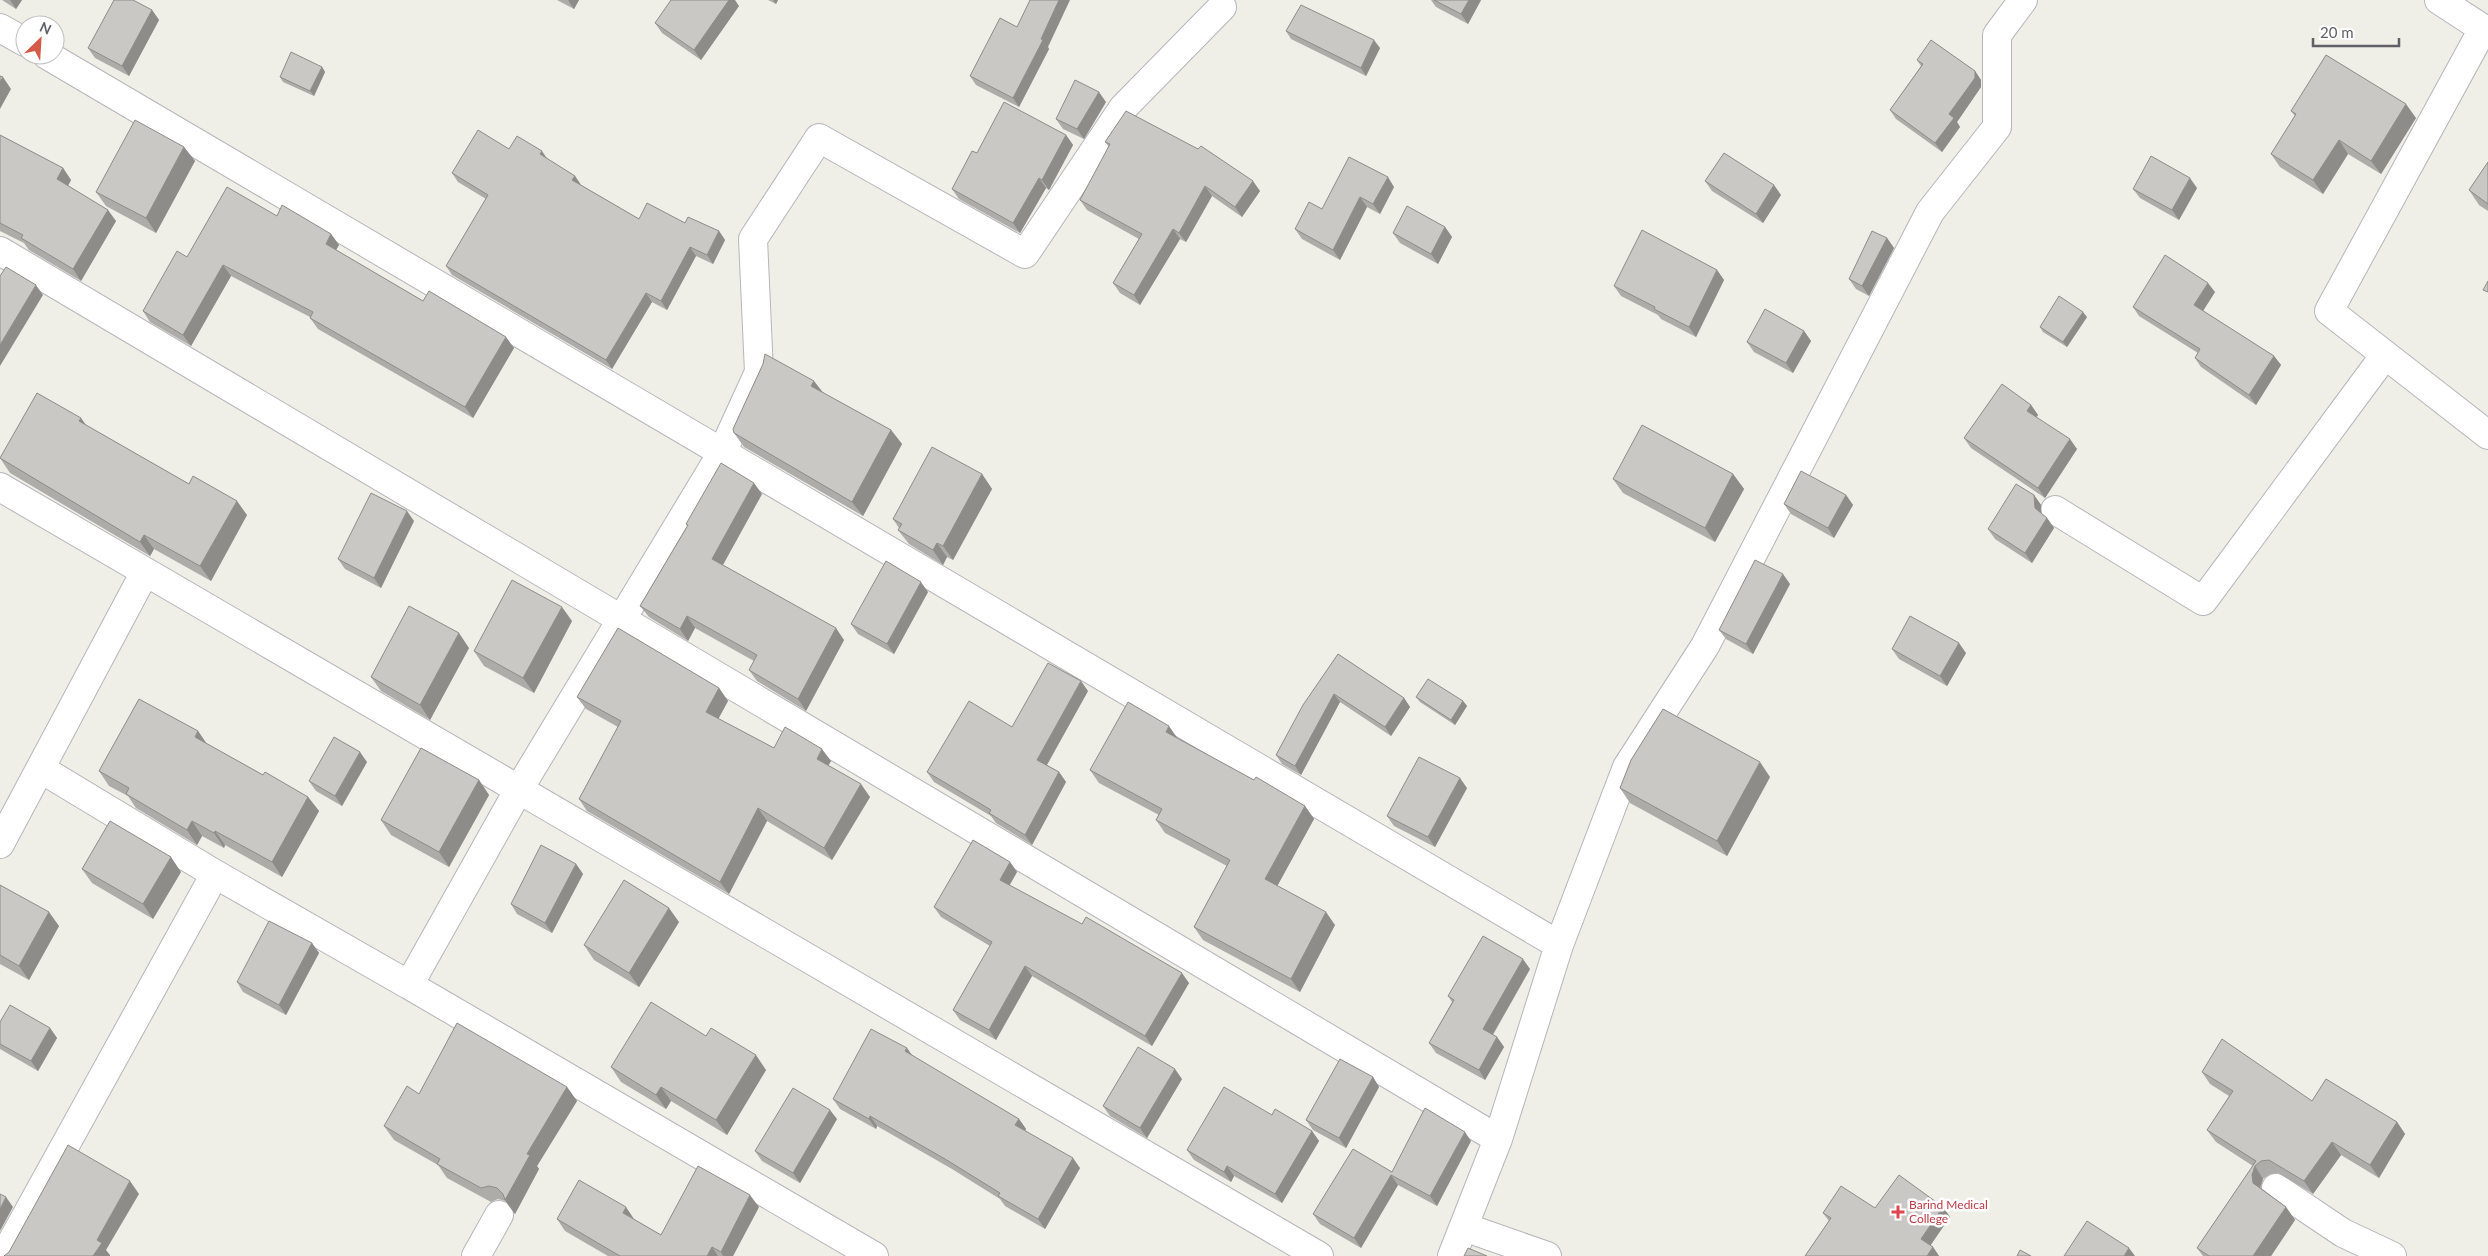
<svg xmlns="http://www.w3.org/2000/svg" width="2488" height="1256" viewBox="0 0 2488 1256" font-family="Lato,sans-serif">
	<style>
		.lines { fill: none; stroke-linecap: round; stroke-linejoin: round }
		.minor-casing { stroke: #b4b6ba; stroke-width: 30 }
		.minor { stroke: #fff; stroke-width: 28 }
		.wall { fill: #aeaca9 }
		.shaded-wall { fill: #8d8c89 }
		.building { fill: #cac8c4; stroke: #8d8c89 }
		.health-dot { fill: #e0444e; stroke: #fff; stroke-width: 2 }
		.labels { text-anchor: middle; stroke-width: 5; stroke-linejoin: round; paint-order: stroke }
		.health-label { font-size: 12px; fill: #be3a42; stroke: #fff; text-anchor: start }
	</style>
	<rect width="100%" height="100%" fill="#efeee7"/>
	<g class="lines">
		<defs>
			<path id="minor" d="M2439 0 2488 32
				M0 28 25 42
				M2483 29 2329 311 2488 435
				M47 55 1559 945
				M0 251 1498 1139
				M0 487 1319 1256
				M2055 510 2203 601 2385 355
				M41 769 215 874 409 985
				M0 844 145 572
				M2276 1188 2343 1233 2392 1256
				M1464 1227 1547 1256
				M4 1256 215 874
				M476 1256 499 1215
				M874 1256 409 985 519 789 722 453 759 372 753 239 819 138 1025 254 1123 108 1222 7
				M1452 1256 1498 1139 1559 945 1627 767 1705 646 1930 212 1997 127V35L2023 0"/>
		</defs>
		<use href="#minor" class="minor-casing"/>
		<use href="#minor" class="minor"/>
	</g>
	<path class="wall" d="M2 0H22L16 9Z
		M557 0H579L574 9Z
		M768 0H778L776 4Z
		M1431 0H1481L1468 24 1436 7Z
		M739 6 701 60 662 33 655 23Z
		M152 10 159 20 129 76 95 58 88 48Z
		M1286 31 1380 48 1366 76 1291 39Z
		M1048 47 1049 49 1019 107 976 85 970 76Z
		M1917 60 1975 71 1981 80V87L1957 122 1960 127 1942 152 1896 119 1890 110 1921 66Z
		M322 67 325 72 314 96 283 82 280 77Z
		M1106 102 1084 139 1063 129 1056 119Z
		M2291 111 2416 118 2381 174 2348 154 2323 194 2280 167 2271 154 2295 116Z
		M0 135 63 168 71 180 68 186 116 221 81 281 29 250 24 243 0 231Z
		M1066 135 1073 145 1049 190 1046 188 1020 233 959 199 952 189 977 153Z
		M1105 142 1260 191 1242 217 1212 196 1186 242 1180 239 1140 305 1120 293 1113 283 1139 239 1087 210 1080 200 1109 147Z
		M184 147 195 161 156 233 106 206 96 192Z
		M509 149 547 159 575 176 581 185 639 219 685 223 719 231 725 240 713 264 696 256 667 310 652 302 612 369 452 275 446 266 486 199 458 182 452 173Z
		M2488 162V211L2479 205 2469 190Z
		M1705 181 1781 195 1763 223 1712 191Z
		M1394 187 1380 214 1367 207 1340 260 1302 239 1295 229 1322 209Z
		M2197 188 2179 220 2140 198 2133 189Z
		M277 216 331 234 339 245 336 250 423 301 514 348 473 418 318 329 310 318V317L231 276 191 346 150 322 143 311 187 257Z
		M1445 227 1452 237 1438 264 1400 243 1393 233Z
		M1887 238 1894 248 1869 296 1856 289 1849 279Z
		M1717 270 1724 280 1696 337 1661 319 1658 315 1621 296 1614 286Z
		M2215 292 2203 311 2274 356 2281 365 2256 405 2201 367 2195 358 2198 353 2139 316 2133 307Z
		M2087 317 2067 347 2043 332 2040 327Z
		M1804 331 1811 341 1793 373 1754 352 1747 342Z
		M823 393 891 430 902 444 863 516 744 447 734 433Z
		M2031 405 2038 415 2036 417 2077 449 2045 498 1971 448 1964 438Z
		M87 426 189 484 247 515 211 581 154 549 150 556 10 473 0 458Z
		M982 474 992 489 953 560 947 557 943 565 909 544 898 530 899 528 893 519Z
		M1733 474 1744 489 1715 542 1623 493 1613 479Z
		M762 494 723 565 844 640 806 711 757 681 749 670 754 661 695 628 688 641 649 617 640 606 687 526 686 524Z
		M1846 495 1853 505 1834 538 1791 514 1784 504Z
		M2034 495 2041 505V513L2047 518 2054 528 2032 563 1995 539 1988 529Z
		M414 521 381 588 345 569 338 559Z
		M1790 584 1753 654 1726 639 1719 630Z
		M928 592 894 654 858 634 851 624Z
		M572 621 534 693 484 666 474 651Z
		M469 648 430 720 381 691 371 677Z
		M1892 649 1966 653 1947 686 1899 659Z
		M1338 654 1404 698 1410 707 1391 736 1340 702 1301 775 1282 764 1276 755Z
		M719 688 728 701 718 719 774 748 831 761 828 766 870 797 832 860 767 821 729 894 587 811 579 799 618 727 586 709 577 697Z
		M1088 691 1047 765 1059 772 1066 782 1032 845 996 823 991 816 934 782 927 772 1012 727Z
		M1416 697 1463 701 1467 706 1455 725 1420 702Z
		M198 731 207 744 263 775 308 797 319 811 282 877 225 845 224 848 202 836 197 845 136 808 128 796 109 786 99 771Z
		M1178 739 1254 780 1305 806 1314 819 1277 886 1335 925 1300 992 1203 940 1194 927 1227 866 1165 833 1156 820 1159 815 1099 783 1090 770Z
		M367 762 342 806 316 791 309 781Z
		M1770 777 1727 856 1630 803 1620 788Z
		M479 780 489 795 449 867 391 835 381 820Z
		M1467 788 1435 847 1394 826 1387 816Z
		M1010 862 1017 872 1009 885 1189 983 1152 1046 1032 976 996 1040 960 1020 953 1010 990 946 941 917 934 907Z
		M576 864 583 874 552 933 517 914 511 904Z
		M82 869 181 872 153 919 92 883Z
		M0 885 59 926 29 980 0 964Z
		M679 922 639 987 594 960 584 945Z
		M312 943 319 953 286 1015 243 992 237 982Z
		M1530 969 1493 1035 1497 1037 1504 1047 1485 1080 1436 1053 1429 1043 1452 1002 1448 996Z
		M0 1022 50 1028 57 1038 38 1071 0 1049Z
		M706 1036 766 1070 727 1135 671 1101 666 1109 621 1082 611 1067Z
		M912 1056 1019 1119 1026 1129 1025 1131 1080 1168 1045 1229 1005 1206 1000 1199 952 1169 877 1126 876 1129 840 1109 833 1099Z
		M2202 1072 2312 1101 2397 1122 2405 1134 2379 1178 2341 1155 2313 1194 2278 1173 2270 1174 2263 1179 2261 1188 2286 1207 2295 1220 2271 1256H2203L2197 1248 2253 1166 2216 1142 2207 1130 2229 1096 2210 1084Z
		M1373 1077 1379 1087 1346 1148 1313 1130 1306 1120Z
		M1182 1079 1147 1138 1110 1116 1103 1106Z
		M567 1087 577 1101 537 1166 539 1169 515 1214 505 1201 498 1199 491 1202 447 1178 438 1165 394 1140 384 1126 419 1094Z
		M1272 1115 1312 1131 1319 1141 1282 1203 1234 1176 1231 1182 1194 1160 1187 1150Z
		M837 1119 800 1183 762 1161 755 1151Z
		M1471 1141 1437 1206 1398 1185 1361 1248 1320 1224 1313 1214 1392 1172Z
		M759 1207 733 1256H608L565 1231 557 1219H634L661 1235Z
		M1943 1207 1950 1217 1930 1245 1933 1247 1939 1256H1805L1829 1221 1823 1213 1875 1208Z"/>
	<path class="shaded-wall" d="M10 0H22L16 9Z
		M568 0H579L574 9Z
		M729 0H735L739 6 701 60 694 50Z
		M773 0H778L776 4Z
		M1059 0H1070L1048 47 1049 49 1019 107 1013 98Z
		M1469 0H1481L1468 24 1461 14Z
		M152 10 159 20 129 76 122 66Z
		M1374 40 1380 48 1366 76 1361 68Z
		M322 67 325 72 314 96 310 91Z
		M1975 71 1981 80V87L1957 122 1960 127 1942 152 1935 143 1949 114Z
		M3 77 11 89 0 109V82Z
		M1099 92 1106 102 1084 139 1077 129Z
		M2406 104 2416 118 2381 174 2371 161Z
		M1066 135 1073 145 1049 190 1042 180Z
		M2339 140 2348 154 2323 194 2313 180Z
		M184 147 195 161 156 233 146 218Z
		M542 151 548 160 540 154Z
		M63 168 71 180 65 191 57 179Z
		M575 176 581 185 572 180Z
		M1388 177 1394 187 1380 214 1373 204Z
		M1039 178 1046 188 1020 233 1013 223Z
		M2190 178 2197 188 2179 220 2172 210Z
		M1253 181 1260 191 1242 217 1235 207Z
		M1774 185 1781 195 1763 223 1756 214Z
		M1205 186 1212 196 1186 242 1179 233Z
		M1360 197 1367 207 1340 260 1333 250Z
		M108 210 116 221 81 281 73 269Z
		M1445 227 1452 237 1438 264 1431 254Z
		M1173 229 1180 239 1140 305 1134 295Z
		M719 231 725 240 713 264 707 255Z
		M331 234 339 245 333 255 326 244Z
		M1887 238 1894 248 1869 296 1862 286Z
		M690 247 696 256 667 310 661 301Z
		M223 265 231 276 191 346 183 335Z
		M1717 270 1724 280 1696 337 1689 327Z
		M2208 283 2215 292 2201 314 2194 305Z
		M36 285 43 295 0 366V345Z
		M646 293 652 302 612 369 606 360Z
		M2083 312 2087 317 2067 347 2063 342Z
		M1804 331 1811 341 1793 373 1786 363Z
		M506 337 514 348 473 418 465 407Z
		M2274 356 2281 365 2256 405 2249 395Z
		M814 381 825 395 811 386Z
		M2031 405 2038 415 2034 421 2027 411Z
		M81 418 91 432 79 421Z
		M891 430 902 444 863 516 852 502Z
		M2070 439 2077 449 2045 498 2038 488Z
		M982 474 992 489 953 560 943 546Z
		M1733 474 1744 489 1715 542 1705 528Z
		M754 483 762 494 720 570 712 559Z
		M1846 495 1853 505 1834 538 1828 528Z
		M2034 495 2041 505 2042 518 2035 508Z
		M237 501 247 515 211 581 200 566Z
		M407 511 414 521 381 588 374 578Z
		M2047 518 2054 528 2032 563 2025 553Z
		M144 535 154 549 150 556 140 542Z
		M937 543 947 557 943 565 933 550Z
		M1783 574 1790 584 1753 654 1746 644Z
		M921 582 928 592 894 654 887 644Z
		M562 607 572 621 534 693 523 678Z
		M687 616 695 628 688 641 680 629Z
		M836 628 844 640 806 711 798 699Z
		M459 633 469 648 430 720 420 705Z
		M1959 643 1966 653 1947 686 1940 676Z
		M1081 681 1088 691 1044 770 1037 760Z
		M719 688 728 701 715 725 706 712Z
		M1334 694 1340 702 1301 775 1295 766Z
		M1404 698 1410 707 1391 736 1385 727Z
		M1463 701 1467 706 1455 725 1451 720Z
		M1169 726 1178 739 1166 732Z
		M198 731 208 746 195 737Z
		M822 749 831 761 825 771 817 759Z
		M360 752 367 762 342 806 335 796Z
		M1760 762 1770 777 1727 856 1717 841Z
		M1059 772 1066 782 1032 845 1025 835Z
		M1460 778 1467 788 1435 847 1428 837Z
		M479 780 489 795 449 867 439 852Z
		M861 784 870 797 832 860 824 848Z
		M308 797 319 811 282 877 272 862Z
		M1305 806 1314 819 1274 892 1265 879Z
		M758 808 767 821 729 894 720 882Z
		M192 821 202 836 197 845 187 830Z
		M215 831 225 845 224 848 214 833Z
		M171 857 181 872 153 919 143 904Z
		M1010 862 1017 872 1007 890 1000 880Z
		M576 864 583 874 552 933 545 923Z
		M669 908 679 922 639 987 629 973Z
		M49 912 59 926 29 980 19 966Z
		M1326 912 1335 925 1300 992 1291 979Z
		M312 943 319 953 286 1015 279 1005Z
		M1523 959 1530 969 1490 1039 1483 1029Z
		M1025 966 1032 976 996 1040 989 1030Z
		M1182 973 1189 983 1152 1046 1145 1036Z
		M50 1028 57 1038 38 1071 31 1061Z
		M1497 1037 1504 1047 1485 1080 1479 1070Z
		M907 1048 914 1058 905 1051Z
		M756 1055 766 1070 727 1135 716 1120Z
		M1175 1069 1182 1079 1147 1138 1140 1128Z
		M1373 1077 1379 1087 1346 1148 1339 1138Z
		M567 1087 577 1101 537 1166 539 1169 515 1214 505 1200 527 1154Z
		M661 1087 671 1101 666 1109 656 1095Z
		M830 1110 837 1119 800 1183 793 1173Z
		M870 1116 877 1126 876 1129 869 1119Z
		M1019 1119 1026 1129 1022 1135 1015 1125Z
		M2397 1122 2405 1134 2379 1178 2370 1165Z
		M1312 1131 1319 1141 1282 1203 1275 1194Z
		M1465 1132 1471 1141 1437 1206 1430 1196Z
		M2332 1142 2341 1155 2313 1194 2304 1181Z
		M1073 1158 1080 1168 1045 1229 1038 1219Z
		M1227 1166 1234 1176 1231 1182 1224 1172Z
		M2255 1166 2263 1179 2260 1187 2262 1195 2253 1183 2252 1175Z
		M1391 1175 1398 1185 1361 1248 1354 1238Z
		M130 1181 139 1194 106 1250 110 1255V1256H93L97 1240Z
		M750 1195 759 1207 733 1256H723L721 1252Z
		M6 1197 13 1207 0 1231V1209Z
		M626 1207 634 1219 623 1213Z
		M1943 1207 1950 1217 1928 1249 1921 1239Z
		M2286 1207 2295 1220 2271 1256H2253Z
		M712 1247 718 1256H707Z
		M1933 1247 1939 1256H1927Z
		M2129 1248 2135 1256H2124Z"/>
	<path class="building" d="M114 0H133L152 10 122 66 88 48Z
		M671 0H729L694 50 655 23Z
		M1030 0H1059L1041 39 1043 40 1013 98 970 76 1000 18 1017 27Z
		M1434 0H1469L1461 14Z
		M1301 5 1374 40 1361 68 1286 31Z
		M1931 40 1975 71V78L1949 114 1954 118 1935 143 1890 110 1923 64 1917 60Z
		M291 52 322 67 310 91 280 77Z
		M2326 55 2406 104 2371 161 2339 140 2313 180 2271 154 2296 114 2291 111Z
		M0 76 3 77 0 82Z
		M1075 80 1099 92 1077 129 1056 119Z
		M1004 102 1066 135 1042 180 1039 178 1013 223 952 189 972 151 977 153Z
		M1126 111 1198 149 1201 146 1253 181 1235 207 1205 186 1179 233 1173 229 1134 295 1113 283 1142 234 1080 200 1110 144 1105 142Z
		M135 120 184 147 146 218 96 192Z
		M478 130 509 149 517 136 542 151 540 154 575 176 572 180 639 219 647 203 685 223 688 217 719 231 707 255 690 247 661 301 646 293 606 360 446 266 488 195 452 173Z
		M0 135 63 168 57 179 108 210 73 269 21 238 23 235 0 223Z
		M1724 153 1774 185 1756 214 1705 181Z
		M2151 156 2190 178 2172 210 2133 189Z
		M1349 157 1388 177 1373 204 1360 197 1333 250 1295 229 1309 202 1322 209Z
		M2488 162V204L2469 190Z
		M227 187 277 216 282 205 331 234 326 244 423 301 429 291 506 337 465 407 310 318 313 312 223 265 183 335 143 311 177 251 187 257Z
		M1407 206 1445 227 1431 254 1393 233Z
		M1642 230 1717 270 1689 327 1654 309 1655 307 1614 286Z
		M1872 231 1887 238 1862 286 1849 279Z
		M2165 255 2208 283 2194 305 2274 356 2249 395 2195 358 2200 349 2133 307Z
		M6 267 36 285 0 345V276Z
		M2488 281V292L2483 290Z
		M2059 296 2083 312 2063 342 2040 327Z
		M1765 309 1804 331 1786 363 1747 342Z
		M765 354 814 381 811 386 891 430 852 502 734 433 733 429 763 364Z
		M2002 384 2031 405 2027 411 2070 439 2038 488 1964 438Z
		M37 393 81 418 79 421 189 484 193 476 237 501 200 566 144 535 140 542 0 458Z
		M1642 425 1733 474 1705 528 1613 479Z
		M932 447 982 474 943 546 937 543 933 550 898 530 902 524 893 519Z
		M721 463 754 483 712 559 836 628 798 699 749 670 757 655 687 616 680 629 640 606 688 525 686 524Z
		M1801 471 1846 495 1828 528 1784 504Z
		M2016 484 2034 495 2035 508 2047 518 2025 553 1988 529Z
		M371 493 407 511 374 578 338 559Z
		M1755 560 1783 574 1746 644 1719 630Z
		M886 561 921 582 887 644 851 624Z
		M512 580 562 607 523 678 474 651Z
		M409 606 459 633 420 705 371 677Z
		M1910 616 1959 643 1940 676 1892 649Z
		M618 628 719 688 706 712 774 748 785 727 822 749 817 759 861 784 824 848 758 808 720 882 579 799 621 721 577 697Z
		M1338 654 1404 698 1385 727 1334 694 1295 766 1276 755 1303 705Z
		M1048 663 1081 681 1037 760 1059 772 1025 835 989 813 991 810 927 772 969 701 1012 727Z
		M1428 679 1463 701 1451 720 1416 697Z
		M139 699 198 731 195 737 263 775 265 772 308 797 272 862 215 831 214 833 192 821 187 830 126 794 129 788 99 771Z
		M1128 702 1169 726 1166 732 1254 780 1256 777 1305 806 1265 879 1326 912 1291 979 1194 927 1230 860 1156 820 1162 809 1090 770Z
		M1663 709 1760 762 1717 841 1620 788 1631 760Z
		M334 737 360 752 335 796 309 781Z
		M421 748 479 780 439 852 381 820Z
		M1419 757 1460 778 1428 837 1387 816Z
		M110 821 171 857 143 904 82 869Z
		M973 840 1010 862 1000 880 1082 924 1086 917 1182 973 1145 1036 1025 966 989 1030 953 1010 992 942 934 907Z
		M541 845 576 864 545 923 511 904Z
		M624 880 669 908 629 973 584 945Z
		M0 885 49 912 19 966 0 955Z
		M269 921 312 943 279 1005 237 982Z
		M1483 936 1523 959 1483 1029 1497 1037 1479 1070 1429 1043 1454 1000 1448 996Z
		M651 1002 706 1036 711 1028 756 1055 716 1120 661 1087 656 1095 611 1067Z
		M10 1005 50 1028 31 1061 0 1044V1022Z
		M457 1023 567 1087 527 1154 530 1155 505 1200 503 1194 497 1188 489 1186 481 1188 437 1164 440 1159 384 1126 407 1086 419 1094Z
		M871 1029 907 1048 905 1051 1019 1119 1015 1125 1073 1158 1038 1219 998 1196 1000 1193 945 1159 870 1116 869 1119 833 1099Z
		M2222 1039 2312 1101 2326 1079 2397 1122 2370 1165 2332 1142 2304 1181 2269 1160 2261 1161 2255 1166 2252 1175 2253 1183 2286 1207 2253 1256H2209L2197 1248 2256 1161 2207 1130 2233 1091 2202 1072Z
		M1138 1047 1175 1069 1140 1128 1103 1106Z
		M1340 1059 1373 1077 1339 1138 1306 1120Z
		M1224 1087 1272 1115 1275 1109 1312 1131 1275 1194 1227 1166 1224 1172 1187 1150Z
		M793 1088 830 1110 793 1173 755 1151Z
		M1425 1108 1465 1132 1430 1196 1391 1175 1354 1238 1313 1214 1353 1149 1392 1172Z
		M68 1145 130 1181 97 1240 102 1243 93 1256H4L9 1252Z
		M698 1166 750 1195 721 1252 712 1247 707 1256H620L557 1219 579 1180 626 1207 623 1213 661 1235Z
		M1899 1175 1943 1207 1921 1239 1933 1247 1927 1256H1805L1831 1218 1823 1213 1841 1186 1875 1208Z
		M0 1194 6 1197 0 1209Z
		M2087 1221 2129 1248 2124 1256H2064Z
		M1468 1248 1487 1256H1464Z
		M2020 1250 2031 1256H2017Z"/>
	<path class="health-dot" d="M1895.5 1204.5h5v5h5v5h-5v5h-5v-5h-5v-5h5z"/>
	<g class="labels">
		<g class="health-label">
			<text x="1909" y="1209">Barind Medical<tspan x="1909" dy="14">College</tspan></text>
		</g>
	</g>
	<g transform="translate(40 40) rotate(25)"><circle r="24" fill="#ffffff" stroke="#bfc0c2"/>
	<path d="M0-4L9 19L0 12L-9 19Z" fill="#d55947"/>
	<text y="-8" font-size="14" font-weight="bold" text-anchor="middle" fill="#5f6166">N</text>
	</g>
	<path d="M2313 38v8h86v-8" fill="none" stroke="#5f6166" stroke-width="2.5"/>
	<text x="2320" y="38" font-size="15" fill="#5f6166" stroke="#ffffff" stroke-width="4" paint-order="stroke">20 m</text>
</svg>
